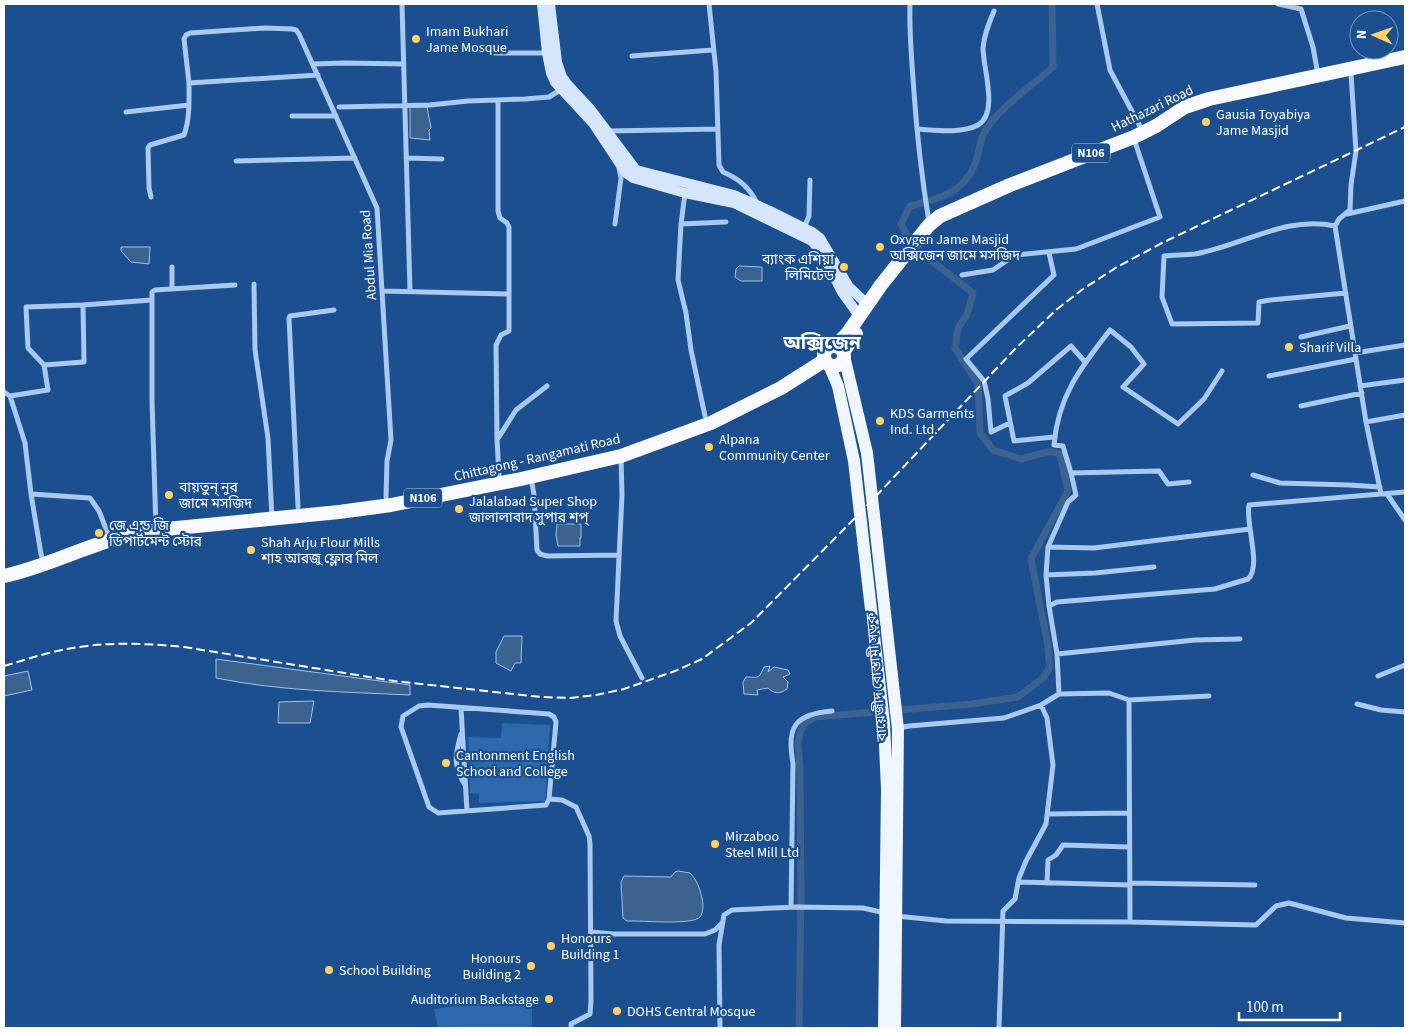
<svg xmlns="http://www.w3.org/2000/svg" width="1409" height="1032" viewBox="0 0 1409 1032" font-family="'Source Sans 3','Noto Sans Bengali',sans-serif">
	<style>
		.green { fill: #2e69ad }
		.water { fill: #3c6290; stroke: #9cc4f0 }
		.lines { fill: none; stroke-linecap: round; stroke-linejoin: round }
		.canal { stroke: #3c6290; stroke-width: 7 }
		.minor { stroke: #a9c9ee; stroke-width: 5 }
		.secondary { stroke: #d6e6fa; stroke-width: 10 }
		.primary { stroke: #f0f6ff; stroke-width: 12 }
		.trunk { stroke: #f8faff; stroke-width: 14 }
		.rail { stroke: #fff; stroke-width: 2; stroke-dasharray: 9 4; stroke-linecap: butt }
		.poi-dot { fill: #ffd166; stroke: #1b4f8f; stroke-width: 2 }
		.labels { text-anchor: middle; stroke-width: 4.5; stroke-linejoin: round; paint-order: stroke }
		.shield { fill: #1b4f8f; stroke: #bbcadd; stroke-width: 1 }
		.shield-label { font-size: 12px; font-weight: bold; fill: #fff }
		.poi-label { font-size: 14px; fill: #fff; stroke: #1b4f8f; text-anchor: start }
		.street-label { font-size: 14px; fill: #fff; stroke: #1b4f8f }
		.district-label { font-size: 19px; font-weight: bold; fill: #fff; stroke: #1b4f8f }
	</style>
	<rect width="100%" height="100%" fill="#1b4f8f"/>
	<path class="green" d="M502 723 550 725 545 801 479 803V794L470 793 468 737 501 738Z
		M532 995V1028H438L434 1009Z"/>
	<path class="water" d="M410 107H427L431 128 429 130 430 140 410 138Z
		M121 247H150L149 264 131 262 121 251Z
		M739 266 762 267V281H741L735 277 736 269Z
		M557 524H581V538H580V546H558L556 535Z
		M504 636H522L521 663H515L511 671 496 663V652Z
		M216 659 410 685V695C345 692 280 691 216 678Z
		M770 666 768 672 774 667 788 670 790 674 783 677 788 682 787 689C780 694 774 694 768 688L757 690 758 695 744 694 743 682 746 677C759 677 758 680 764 667Z
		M28 671 32 690 4 696V676Z
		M314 701 310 723H278L279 702Z
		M678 871 690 873C697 880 700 889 702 898 703 904 704 912 700 917 693 925 645 921 634 921H627L623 918 621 882 624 876 671 877 675 872Z"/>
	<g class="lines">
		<path class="canal" d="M908 237 901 224 910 206C938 199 963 194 975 164 979 154 980 140 985 131 1002 105 1031 87 1053 67L1052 4
			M799 1028 801 894 800 770 798 743 801 730 805 723 814 717 972 704 1018 697 1043 678 1050 667 1047 641 1031 559 1068 491 1060 455 1055 452H1047L1021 459 993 450 980 433 978 384 955 348 958 328 967 315 973 293 924 255"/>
		<path class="minor" d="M402 4 410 291
			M709 4 716 71 719 165 723 172C739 179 749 187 757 203
			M910 4C909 33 912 63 914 92 917 136 922 179 929 222
			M1097 4 1110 70 1143 132
			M1278 4 1301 9 1313 47 1318 75
			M494 53H547
			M632 56 713 50
			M313 64 345 63 404 64
			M1351 74 1356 151 1351 185 1350 210 1339 219 1335 226 1366 422 1381 494
			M189 83 184 39 186 35 190 33 265 28 292 29 296 30 299 34 377 208 391 440 387 461 386 497
			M339 107 430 105 468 101 525 99 549 97 562 89
			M126 112 189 105
			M292 116H336
			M917 129C935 130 961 134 978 125 999 113 983 68 983 48 984 35 989 23 994 11
			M608 131 718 129
			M406 158 442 159
			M236 161 355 158
			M685 193 681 224 678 280 686 313 691 350 705 416
			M151 197 149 188 148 148 150 145 184 135C190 119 189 100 189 83L318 75
			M1347 214 1405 201
			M615 224 621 178 619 168
			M681 224 726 222
			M1335 226C1286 215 1242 246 1195 254 1185 255 1174 255 1164 256L1162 297 1172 324 1258 323 1259 302 1270 300 1346 293
			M804 228 809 216 810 180
			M962 275 993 270 1015 255 1076 249 1160 217 1135 142
			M254 284 255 350 268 438 272 519
			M172 289V267
			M382 291 508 294
			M1301 337 1350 326
			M1355 353 1405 345
			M44 365 28 348 26 307 83 305
			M1269 376 1356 359
			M1360 386 1405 380
			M4 392 10 396 25 443 31 494 41 554 44 564
			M10 396 48 390 44 365 84 362 83 305 152 300
			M1301 406 1362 393
			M1366 422 1405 415
			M1010 423 991 432 988 399 984 381 966 359 1054 275 1049 253
			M1054 437 1014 441 1005 396 1028 383 1071 346 1085 362
			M497 440 496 345 501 335 509 331V227L507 223 500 218 498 211V100
			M621 457 622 495 616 621 620 636 642 678
			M1071 473 1159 471 1168 484 1189 482
			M499 475 497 440 516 410 547 386
			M1253 475 1280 483 1349 485 1380 487
			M531 477 534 495 537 550 540 554 547 556 619 555
			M31 494 90 498 99 511 110 539
			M1387 494 1405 520
			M298 507 289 318 290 316 334 310
			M156 529 152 401V292L155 290 235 285
			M1048 547 1094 548 1250 529
			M1046 575 1095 573 1154 567
			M1049 606 1046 575 1048 547 1068 502 1076 495 1071 473 1063 446 1054 445C1058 396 1081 367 1110 330L1131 347 1144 364 1123 387 1178 424 1204 399 1222 371
			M1057 654 1195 640 1240 639
			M1378 676 1405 665
			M1059 694 1109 693 1129 700
			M1209 696 1129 700 1130 922 1256 925 1276 906 1289 903 1346 918 1405 923
			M1357 704 1381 710 1405 712
			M428 705 549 714 554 717 556 722 549 799 546 805 438 813 429 807 401 727 403 716 419 706Z
			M461 708 467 811
			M899 728 909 726 1004 718 1041 705 1059 694 1057 654 1049 606 1057 602 1215 589 1248 579C1262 567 1245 522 1249 505L1405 492
			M461 734C455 755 453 766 465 785
			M549 799 562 800 576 807 589 836 590 844 591 1001 590 1014 571 1024V1028
			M1047 814 1129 813
			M1019 882 1130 885
			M1047 883 1048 860 1056 855 1063 845 1129 847
			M1130 883 1255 885
			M791 907 793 763C786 727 795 714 832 711
			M896 916 946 921 1130 922
			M591 932 613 934H705L715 930 722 923
			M720 1028 719 945 724 915 732 910 796 907 863 908 885 913
			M999 1028 1003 911 1015 899 1019 878 1026 861 1046 824 1053 765 1047 718 1041 705"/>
		<path class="secondary" d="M542 4 547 53 551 73 555 82 593 123 626 173 633 178 685 193 734 203 812 241 823 255 842 292 860 317
			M550 4 557 62 562 77 567 84 591 110 636 170 734 195 770 211 812 232 820 238 849 287 868 305"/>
		<path class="primary" d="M844 356 867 453 898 729 895 1028
			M829 365 838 386 854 461 884 723 887 789 884 1028"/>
		<path class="trunk" d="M824 356a10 10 0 1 1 20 0a10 10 0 1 1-20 0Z
			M835 346 847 334 881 285 929 225 940 216 1010 185 1134 137 1156 126 1185 107 1209 99 1405 57
			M843 352 856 334
			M4 576C41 568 75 551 111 540 126 535 141 532 156 530L339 512 391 505 521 479 621 456 711 423 781 388 825 360"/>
		<path class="rail" d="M4 666C31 658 58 649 87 646 119 642 152 644 184 647L394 681 541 697 571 698 596 695 624 689 675 671 702 659 751 623 859 514 1015 349 1056 310 1083 289 1117 267 1162 243 1405 127"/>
	</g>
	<g class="poi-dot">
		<circle cx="416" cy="39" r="5"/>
		<circle cx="1206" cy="122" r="5"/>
		<circle cx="880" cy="247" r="5"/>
		<circle cx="844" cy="267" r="5"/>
		<circle cx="1289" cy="347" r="5"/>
		<circle cx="880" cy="421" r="5"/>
		<circle cx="709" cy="447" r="5"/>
		<circle cx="169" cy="495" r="5"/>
		<circle cx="459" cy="509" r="5"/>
		<circle cx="99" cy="533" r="5"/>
		<circle cx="251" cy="550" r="5"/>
		<circle cx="446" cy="763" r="5"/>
		<circle cx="715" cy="844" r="5"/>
		<circle cx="551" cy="946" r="5"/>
		<circle cx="531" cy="966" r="5"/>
		<circle cx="329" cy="970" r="5"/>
		<circle cx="549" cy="999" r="5"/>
		<circle cx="617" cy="1011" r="5"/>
	</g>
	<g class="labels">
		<g class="shield">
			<rect x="1072" y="143.5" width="38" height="19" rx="4"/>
			<rect x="404" y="488.5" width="38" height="19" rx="4"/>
		</g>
		<g class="shield-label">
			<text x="1091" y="157">N106</text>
			<text x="423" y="502">N106</text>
		</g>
		<g class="poi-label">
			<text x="426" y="36">Imam Bukhari<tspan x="426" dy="16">Jame Mosque</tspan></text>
			<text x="1216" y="119">Gausia Toyabiya<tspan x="1216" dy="16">Jame Masjid</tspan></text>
			<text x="890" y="244">Oxygen Jame Masjid<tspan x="890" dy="16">অক্সিজেন জামে মসজিদ</tspan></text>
			<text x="834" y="264" text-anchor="end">ব্যাংক এশিয়া<tspan x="834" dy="16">লিমিটেড</tspan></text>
			<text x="1299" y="352">Sharif Villa</text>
			<text x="890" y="418">KDS Garments<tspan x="890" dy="16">Ind. Ltd.</tspan></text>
			<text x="719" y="444">Alpana<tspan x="719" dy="16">Community Center</tspan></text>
			<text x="179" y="492">বায়তুন্ নুর<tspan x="179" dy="16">জামে মসজিদ</tspan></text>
			<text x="469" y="506">Jalalabad Super Shop<tspan x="469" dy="16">জালালাবাদ সুপার শপ্</tspan></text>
			<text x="109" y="530">জে এন্ড জি<tspan x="109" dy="16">ডিপার্টমেন্ট স্টোর</tspan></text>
			<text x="261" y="547">Shah Arju Flour Mills<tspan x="261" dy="16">শাহ আরজু ফ্লোর মিল</tspan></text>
			<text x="456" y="760">Cantonment English<tspan x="456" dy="16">School and College</tspan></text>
			<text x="725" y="841">Mirzaboo<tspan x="725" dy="16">Steel Mill Ltd</tspan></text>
			<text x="561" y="943">Honours<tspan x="561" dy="16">Building 1</tspan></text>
			<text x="521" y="963" text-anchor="end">Honours<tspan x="521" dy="16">Building 2</tspan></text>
			<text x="339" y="975">School Building</text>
			<text x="539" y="1004" text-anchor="end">Auditorium Backstage</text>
			<text x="627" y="1016">DOHS Central Mosque</text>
		</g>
		<g class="street-label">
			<text transform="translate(1152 108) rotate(-26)" y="5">Hathazari Road</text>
			<text transform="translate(368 255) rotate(-94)" y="5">Abdul Mia Road</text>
			<text transform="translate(537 457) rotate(-13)" y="5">Chittagong - Rangamati Road</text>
			<text transform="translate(876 677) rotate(-95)" y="5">বায়েজীদ বোস্তামী সড়ক</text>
		</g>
		<g class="district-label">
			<text x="822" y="349">অক্সিজেন</text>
		</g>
	</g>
	<rect width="1409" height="1032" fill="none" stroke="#ffffff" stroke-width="10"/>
	<g transform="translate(1374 35) rotate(272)"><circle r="24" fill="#1b4f8f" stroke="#7695bc"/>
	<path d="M0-4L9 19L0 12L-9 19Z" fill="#ffd166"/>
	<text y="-8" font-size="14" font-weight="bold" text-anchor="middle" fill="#ffffff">N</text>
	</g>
	<path d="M1239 1012v8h101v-8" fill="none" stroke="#ffffff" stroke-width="2.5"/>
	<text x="1246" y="1012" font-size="15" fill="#ffffff" stroke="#1b4f8f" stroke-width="4" paint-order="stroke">100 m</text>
</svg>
